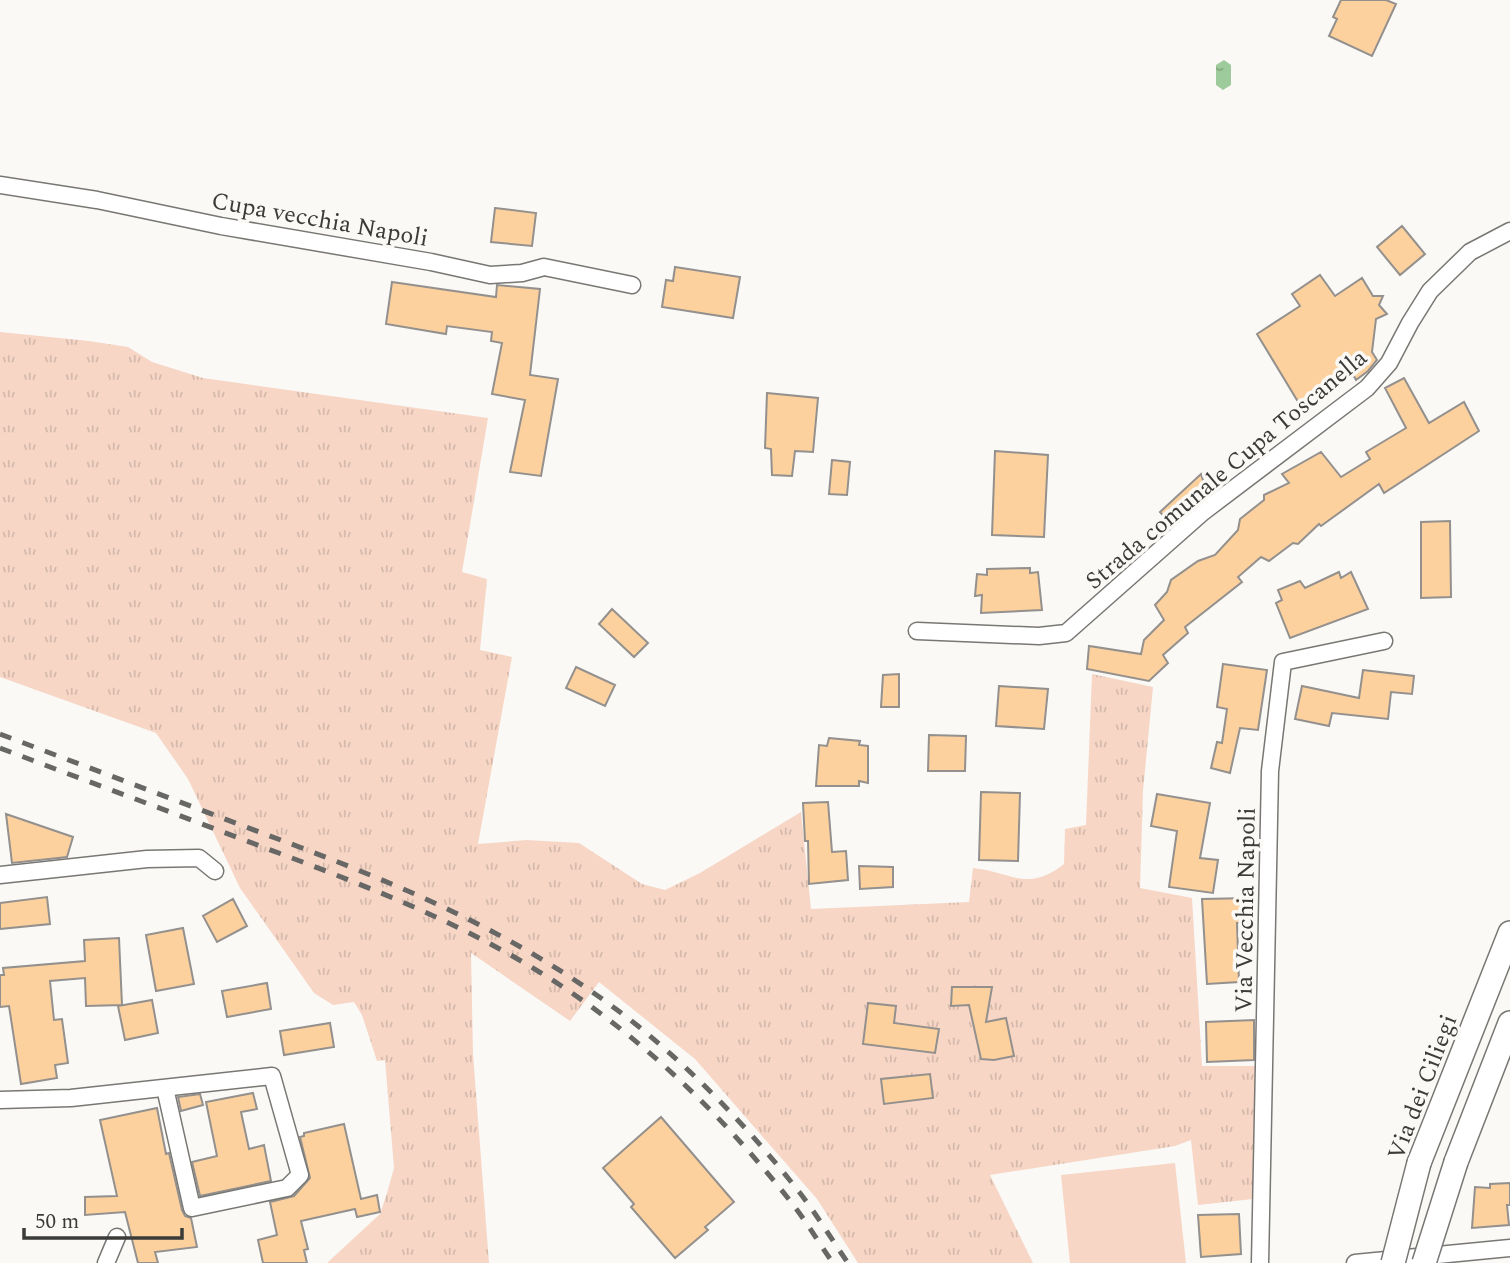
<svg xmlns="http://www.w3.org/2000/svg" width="1510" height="1263" viewBox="0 0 1510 1263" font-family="Spectral,serif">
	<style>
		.grass { fill: url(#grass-tufts) }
		.park { fill: #f7d6c6 }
		.water { fill: url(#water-ripples) }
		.building { fill: #fdd19e; stroke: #93908d; stroke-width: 2 }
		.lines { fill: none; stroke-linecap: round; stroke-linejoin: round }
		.street-casing { stroke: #787774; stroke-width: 19 }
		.secondary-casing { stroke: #787774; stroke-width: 26 }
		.street { stroke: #fff; stroke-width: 16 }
		.secondary { stroke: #fff; stroke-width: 23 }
		.rail { stroke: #676766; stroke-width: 5; stroke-dasharray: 12 12; stroke-linecap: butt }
		.secondary-bridge-casing { stroke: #787774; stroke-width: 26; stroke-linecap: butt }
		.secondary-bridge { stroke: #fff; stroke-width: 23 }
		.labels { text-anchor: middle; stroke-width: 7; stroke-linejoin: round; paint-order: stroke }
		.street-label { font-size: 24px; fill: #3b3b3a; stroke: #faf9f6 }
	</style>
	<defs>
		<pattern id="grass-tufts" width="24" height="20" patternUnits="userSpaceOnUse" patternTransform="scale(1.75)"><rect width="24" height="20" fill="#f7d6c6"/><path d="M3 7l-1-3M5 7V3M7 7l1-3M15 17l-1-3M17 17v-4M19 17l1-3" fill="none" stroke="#d5b9ab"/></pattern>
		<pattern id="water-ripples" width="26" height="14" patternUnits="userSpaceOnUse" patternTransform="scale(1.75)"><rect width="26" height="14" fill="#9ecb9b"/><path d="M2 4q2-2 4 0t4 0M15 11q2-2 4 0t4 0" fill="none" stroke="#82a67f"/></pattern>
	</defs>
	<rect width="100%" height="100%" fill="#faf9f6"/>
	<path class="grass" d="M0 332 89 341 128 347 152 362 203 378 488 418 462 572 487 579 480 650 512 657 478 844 527 840 579 843 642 884 665 890 700 873 801 812 811 909 969 902 973 868C1012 872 1027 893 1064 864L1065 829 1086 825 1092 674 1153 687 1143 791 1140 888 1192 898 1202 1066H1255L1253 1199 1198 1205 1191 1140 1175 1146 990 1175 1033 1263H858L817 1199 695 1059 599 982 570 1021 471 953 473 1054 489 1263H327L380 1214 387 1193 394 1168 385 1060 377 1061 362 1015 354 1002 333 1005 314 993 240 888 188 779 156 733 0 677Z"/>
	<path class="park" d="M1175 1163 1186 1263H1070L1061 1175Z"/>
	<path class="water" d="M1224 60 1231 65V85L1223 90 1216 85V65Z"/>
	<path class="building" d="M1341 0H1386L1396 4 1372 56 1329 36 1337 19 1333 17Z
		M495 208 536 213 532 246 491 242Z
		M1402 226 1425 254 1400 275 1377 247Z
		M675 267 740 277 733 318 662 307 666 280 673 281Z
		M1320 275 1335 296 1362 278 1373 296H1383L1379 305 1387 314 1376 319 1372 352 1377 360 1368 371 1356 380 1354 376 1339 381 1308 402 1307 400 1300 405 1257 334 1300 306 1292 294Z
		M392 282 496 297 497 285 540 289 530 375 558 379 541 476 510 472 525 400 492 394 502 343 491 341 492 332 447 326 446 334 386 324Z
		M1404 378 1429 423 1464 402 1479 431 1384 493 1379 484 1321 526 1319 524 1298 544 1293 543 1269 561 1261 557 1238 577 1242 582 1185 627 1188 633 1163 655 1168 663 1149 681 1087 669 1089 646 1141 654 1144 640 1164 620 1155 605 1167 592 1171 580 1198 561 1215 555 1238 530 1240 519 1264 500V495L1289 483 1282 474 1321 452 1341 477 1370 459 1366 452 1406 428 1385 388Z
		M767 393 818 398 813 452 795 451 792 476 772 475 771 449 765 448Z
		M995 451 1048 455 1044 537 992 535Z
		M832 460 850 462 847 495 829 494Z
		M1201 474 1208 495 1172 525 1160 512Z
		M1450 521 1451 597 1421 598V522Z
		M1030 568V573L1038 572 1042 610 981 613 982 595 975 596 977 574 987 575V569Z
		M1339 572 1341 578 1351 572 1368 609 1290 638 1276 603 1282 600 1278 590 1300 581 1305 588Z
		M612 609 648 643 634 657 599 624Z
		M1223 664 1267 670 1258 730 1240 728 1230 773 1211 768 1217 742 1222 743 1227 709 1217 707Z
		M576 667 615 685 605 706 566 688Z
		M1363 670 1414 676 1412 694 1391 692 1388 719 1332 713 1329 726 1295 719 1302 686 1359 698Z
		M899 674V707H881L883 675Z
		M999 686 1048 689 1044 729 996 726Z
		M929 735 966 736 965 771H928Z
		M829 738 860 741 859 745 868 746V783L859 781V786H816L819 745 827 746Z
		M981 792 1020 793 1018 861 979 860Z
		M1157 794 1210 803 1200 858 1218 860 1213 893 1169 887 1177 831 1151 826Z
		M828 802 832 852 846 851 848 880 809 884 808 841H805L803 803Z
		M6 814 73 837 67 857 12 863Z
		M859 866 893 867V887L860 889Z
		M47 897 50 924 0 929V903Z
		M1251 898V923H1237L1239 982 1207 984 1202 899Z
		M233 899 247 926 217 942 203 916Z
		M183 928 194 984 156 991 146 935Z
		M119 938 122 1005 86 1006 85 978 50 981 54 1020 62 1019 68 1063 55 1065 57 1078 21 1084 9 1006 0 1007V975H4L3 968 85 961 84 940Z
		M267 983 271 1009 227 1017 222 991Z
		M952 987H992L986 1022 1006 1018 1014 1056 994 1060 981 1059 969 1005 951 1006Z
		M152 1000 158 1033 125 1040 118 1006Z
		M868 1003 896 1006 894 1023 939 1029 935 1053 863 1044Z
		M1254 1020V1060L1207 1062 1206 1022Z
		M330 1023 334 1047 284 1055 280 1031Z
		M930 1074 933 1098 884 1104 881 1079Z
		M253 1093 257 1109 241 1112 249 1149 264 1145 271 1181 200 1196 192 1162 217 1156 206 1102Z
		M200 1094 203 1105 181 1111 178 1097Z
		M157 1108 166 1154 169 1153 182 1210 185 1216 191 1218 197 1247 155 1252 158 1263H138L125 1212 85 1215V1197L117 1196 100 1120Z
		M661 1117 734 1202 705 1227 708 1230 675 1258 631 1207 634 1204 603 1168Z
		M344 1124 361 1199 377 1195 380 1212 357 1217 355 1209 301 1221 308 1249 304 1250 307 1263H263L258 1240 277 1235 270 1202 294 1196 310 1178 300 1137 304 1136V1133Z
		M1510 1183V1205H1507L1509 1225 1472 1228 1475 1187 1490 1188V1184Z
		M1239 1214 1241 1254 1201 1257 1198 1215Z"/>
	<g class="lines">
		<defs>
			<path id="street" d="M0 185 97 200 221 226 431 262 490 275 522 273 544 267 632 285
				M917 631 1039 636 1066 633 1203 512 1367 388 1389 363 1410 323 1430 291 1470 252 1510 231
				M0 875 147 859 199 858 215 871
				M0 1100 71 1098 272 1076 300 1175 287 1188 192 1208 165 1088
				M106 1263 117 1237
				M1260 1263 1270 771 1283 662 1384 641
				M1355 1263 1510 1248"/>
			<path id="secondary" d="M1456 1162 1510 1023
				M1419 1163 1510 933"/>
		</defs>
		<use href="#street" class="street-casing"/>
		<use href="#secondary" class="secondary-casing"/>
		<use href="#street" class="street"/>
		<use href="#secondary" class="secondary"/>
		<path class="rail" d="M0 734C79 764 159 794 238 824 383 878 515 928 638 1026 698 1075 752 1132 800 1193 817 1215 832 1240 848 1263
			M0 748C89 782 179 815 268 849 372 888 476 928 569 991 653 1048 728 1122 791 1202 806 1221 819 1243 833 1263"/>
		<defs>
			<path id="secondary-bridge" d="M1393 1263 1419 1163
				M1424 1263 1456 1162"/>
		</defs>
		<use href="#secondary-bridge" class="secondary-bridge-casing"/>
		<use href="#secondary-bridge" class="secondary-bridge"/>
	</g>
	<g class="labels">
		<g class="street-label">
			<text transform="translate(320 219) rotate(10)" y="8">Cupa vecchia Napoli</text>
			<text transform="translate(1226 469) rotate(-40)" y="8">Strada comunale Cupa Toscanella</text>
			<text transform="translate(1245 910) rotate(-89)" y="8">Via Vecchia Napoli</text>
			<text transform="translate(1422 1087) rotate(-69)" y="8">Via dei Ciliegi</text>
		</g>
	</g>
	<path d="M24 1228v10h158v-10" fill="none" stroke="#3b3b3a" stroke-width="3.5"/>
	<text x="35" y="1228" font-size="21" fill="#3b3b3a" stroke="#faf9f6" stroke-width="5" paint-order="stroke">50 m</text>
</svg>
